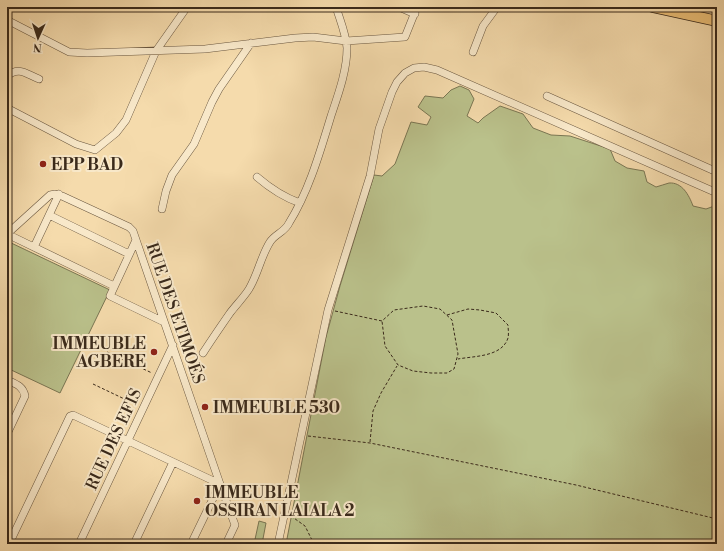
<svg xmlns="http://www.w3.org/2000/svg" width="724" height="551" viewBox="0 0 724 551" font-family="'Libre Bodoni',serif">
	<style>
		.green { fill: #bac18b; stroke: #7a7653 }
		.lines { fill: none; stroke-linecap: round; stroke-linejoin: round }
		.minor-casing { stroke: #69563f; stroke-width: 8 }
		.highway-casing { stroke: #3a2a1b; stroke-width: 12 }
		.path { stroke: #3a2a1b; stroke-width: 1; stroke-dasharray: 3 2; stroke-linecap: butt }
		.minor { stroke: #f8e8c9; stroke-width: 7 }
		.highway { stroke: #eabe76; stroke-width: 10 }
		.poi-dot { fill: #8f2418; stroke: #f8e8c9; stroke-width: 1.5 }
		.labels { text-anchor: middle; stroke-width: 4; stroke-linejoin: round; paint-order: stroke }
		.poi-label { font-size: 16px; font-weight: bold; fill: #3a2a1b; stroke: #f8e8c9; text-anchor: start }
		.street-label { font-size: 16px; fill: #3a2a1b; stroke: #f8e8c9 }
	</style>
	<rect width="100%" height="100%" fill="#f5dbac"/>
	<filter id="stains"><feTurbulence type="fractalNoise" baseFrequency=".005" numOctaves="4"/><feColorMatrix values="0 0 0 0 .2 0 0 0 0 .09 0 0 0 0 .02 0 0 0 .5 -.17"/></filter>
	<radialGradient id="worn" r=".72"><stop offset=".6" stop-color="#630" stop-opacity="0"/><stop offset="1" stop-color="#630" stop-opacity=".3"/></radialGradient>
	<path class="green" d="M460 86 469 90 474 99 467 116 478 123 483 118 500 106 523 114 533 128 551 135 570 136 610 149 615 161 627 168 644 171 647 182 656 187C660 186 665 184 669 183 682 182 689 195 693 206L706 209 717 205V544H286L326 337 340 286 374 175 382 176 395 164 411 122 427 125 431 117 418 107 425 96 443 98 451 90Z
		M7 241 110 290 60 393 7 368Z
		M259 521 266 523 262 544H254Z"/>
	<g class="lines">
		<defs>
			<path id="minor" d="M399 7 415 14
				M7 20 69 52 87 53 205 49 295 38 313 37 346 41 405 37 417 7
				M473 52 483 26 497 7
				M7 76C19 66 26 74 39 79
				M547 96 717 172
				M7 108 76 144 95 150 116 133 126 120 156 51 187 7
				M257 177C271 189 283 197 300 203
				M162 209 166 191 172 175 194 144 212 102 219 89 251 43
				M49 215 129 254
				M7 234 50 195 55 194 62 196 129 227 133 231 220 484 235 525 226 544
				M7 234 114 286
				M136 240 110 296 164 322
				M34 247 59 194
				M203 353C212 339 221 326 230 313 236 305 244 297 249 289 258 274 261 256 270 242 275 234 285 232 289 223 309 191 320 152 331 116 338 95 347 71 347 48 346 34 340 20 336 7
				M7 380C16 384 23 386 25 396L7 434
				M9 544 70 416 73 415 220 484 191 544
				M79 544 173 345
				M134 544 173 462
				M278 544 328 310 370 176 379 129 392 92 397 82 405 73 414 68 424 67 437 70 717 193"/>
			<path id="highway" d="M653 7 717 21"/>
		</defs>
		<use href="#minor" class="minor-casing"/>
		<use href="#highway" class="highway-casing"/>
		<path class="path" d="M335 311 382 321 394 310 423 306 440 309 452 320 458 354 454 369 447 373H431L413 371 398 365 385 346 382 321
			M447 315 468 309 480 310 496 313 508 325C508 328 509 334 508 338 502 357 474 356 458 359
			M107 352 152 373
			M93 384 137 405
			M308 436 370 443 576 485 717 519
			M370 442 373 411 381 393 397 366
			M291 516 305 526 314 544"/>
		<use href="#minor" class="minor"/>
		<use href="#highway" class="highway"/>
	</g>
	<g class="poi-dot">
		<circle cx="43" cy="164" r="4"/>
		<circle cx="154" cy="352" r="4"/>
		<circle cx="205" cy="407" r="4"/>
		<circle cx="197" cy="501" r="4"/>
	</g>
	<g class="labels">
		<g class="poi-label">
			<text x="51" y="170">EPP BAD</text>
			<text x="146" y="349" text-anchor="end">IMMEUBLE<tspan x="146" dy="18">AGBERE</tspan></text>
			<text x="213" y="413">IMMEUBLE 530</text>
			<text x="205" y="498">IMMEUBLE<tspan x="205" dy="18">OSSIRAN LAIALA 2</tspan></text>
		</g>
		<g class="street-label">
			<text transform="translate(176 313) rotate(71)" y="6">RUE DES ETIMOÉS</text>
			<text transform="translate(113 439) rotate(-65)" y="6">RUE DES EFIS</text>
		</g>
	</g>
	<rect width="724" height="551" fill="none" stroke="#f5dbac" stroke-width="24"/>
	<rect x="8" y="8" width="708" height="535" fill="none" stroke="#3a2a1b" stroke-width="2"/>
	<rect x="12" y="12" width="700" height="527" fill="none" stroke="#3a2a1b"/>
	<g transform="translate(38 38) rotate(183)" stroke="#f8e8c9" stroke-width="3" paint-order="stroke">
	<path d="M0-3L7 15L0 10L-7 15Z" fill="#3a2a1b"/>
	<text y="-6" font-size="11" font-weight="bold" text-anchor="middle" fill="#3a2a1b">N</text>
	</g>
	<rect width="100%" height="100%" filter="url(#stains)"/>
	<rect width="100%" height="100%" fill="url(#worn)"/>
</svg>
